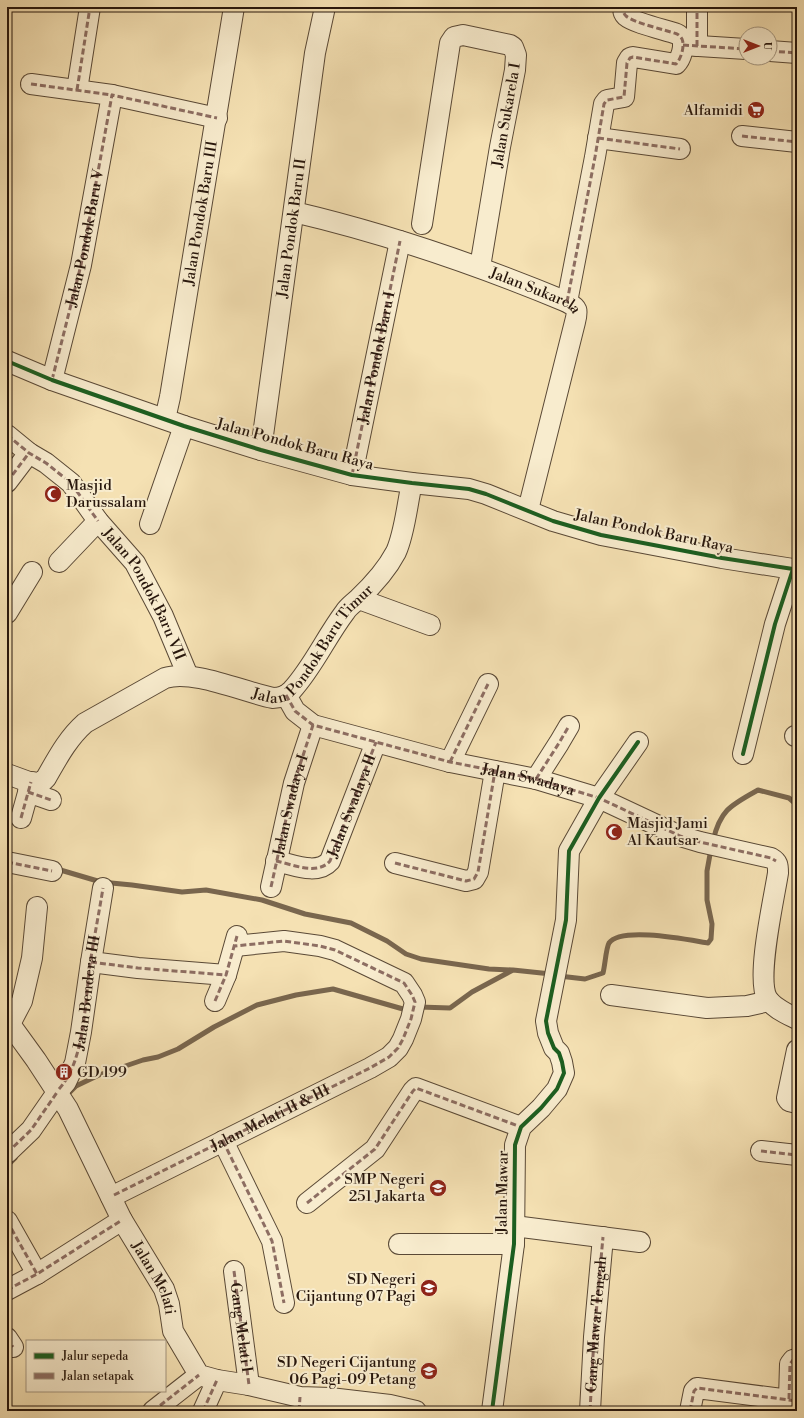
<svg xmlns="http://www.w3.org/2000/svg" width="804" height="1418" viewBox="0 0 804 1418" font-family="'Libre Bodoni',serif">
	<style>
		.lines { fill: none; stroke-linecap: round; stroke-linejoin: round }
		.stream { stroke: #79664e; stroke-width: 5 }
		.minor-casing { stroke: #5a4936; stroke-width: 22 }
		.minor { stroke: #f8ecce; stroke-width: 20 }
		.quiet { stroke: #8d6e63; stroke-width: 3; stroke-dasharray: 6 3; stroke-linecap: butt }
		.cycleway-casing { stroke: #f8ecce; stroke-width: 6 }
		.cycleway { stroke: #1b5e20; stroke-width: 4 }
		.labels { text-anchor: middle; stroke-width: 4; stroke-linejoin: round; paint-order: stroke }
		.poi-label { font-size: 15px; fill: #27160c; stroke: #f8ecce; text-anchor: end }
		.street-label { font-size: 15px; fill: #27160c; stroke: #f8ecce }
	</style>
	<rect width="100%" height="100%" fill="#f5e1b3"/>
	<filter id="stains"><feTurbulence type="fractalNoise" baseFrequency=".005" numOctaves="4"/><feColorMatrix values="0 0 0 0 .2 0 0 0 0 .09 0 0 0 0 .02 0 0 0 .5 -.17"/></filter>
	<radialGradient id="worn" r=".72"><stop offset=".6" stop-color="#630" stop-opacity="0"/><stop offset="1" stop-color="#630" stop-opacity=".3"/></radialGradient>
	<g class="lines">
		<path class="stream" d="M713 841C720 810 731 805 758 790L789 798 797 805
			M57 869 101 882 132 885 182 892 206 890 262 900 305 914 351 923 387 941 406 954 421 959 489 969 512 970
			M559 976 585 979 603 973C605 966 606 948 609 943 621 926 689 940 708 943L711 939 712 924 707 900V871L711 849
			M419 1007 450 1008 472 992 513 970 551 974
			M66 1096 76 1086 99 1075 143 1060 158 1057 178 1049 214 1027 257 1005 296 995 333 989 403 1009 409 1008
			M7 1166 15 1158"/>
		<defs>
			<g id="minor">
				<path d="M683 45 746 49"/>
				<path d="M697 46V7"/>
				<path d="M770 51 797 53"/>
				<path d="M31 84 112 95"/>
				<path d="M77 90 90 7"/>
				<path d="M742 136 797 142"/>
				<path d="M598 138 680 149"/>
				<path id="s1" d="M294 212C388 234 478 265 567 302 578 308 578 310 575 322L528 510"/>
				<path d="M422 224 450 43 454 37 463 35 510 45 513 47 516 55 515 70 500 147 480 267"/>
				<path d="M567 302 595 157 604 104 607 100 624 97 627 63 630 58 633 57 676 64C681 59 685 46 682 39 681 37 679 35 677 34 666 30 634 23 626 16 623 13 623 10 624 7"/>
				<path d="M7 361 52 380 184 426 261 450 352 475 412 483 469 489 486 494 553 521 601 535 722 558 793 569 775 624 743 754"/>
				<path d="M52 380 81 265 112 95 217 118"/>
				<path id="s2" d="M165 419 170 397 234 7"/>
				<path id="s3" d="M7 435 29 453 46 463 71 483 98 521 135 563 163 616 188 676"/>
				<path id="s4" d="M261 450 315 53 325 7"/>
				<path d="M352 475 400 241"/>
				<path d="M7 482 29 453"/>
				<path d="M150 524 184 426"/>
				<path d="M59 562 98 521"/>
				<path d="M359 599 430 625"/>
				<path d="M7 613 32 572"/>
				<path d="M286 695 295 711 313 725 450 762 536 779 599 798 680 836 700 842 771 858C778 862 778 865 778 873 774 899 756 977 767 998 773 1008 787 1014 797 1019"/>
				<path d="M795 736H797"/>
				<path d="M450 762 488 684"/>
				<path id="s5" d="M7 774 29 782 41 783 46 778C57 759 67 739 85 723L165 678C193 669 243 692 273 698 281 698 286 696 292 690 313 667 326 637 345 612 348 607 354 603 358 599 372 586 387 569 396 552 405 532 407 504 412 483"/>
				<path d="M536 779 559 743 569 726"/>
				<path d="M28 792 51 800"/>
				<path d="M21 818 31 782"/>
				<path d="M276 861C292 864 317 876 330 861L376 742"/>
				<path d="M7 862 52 871"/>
				<path d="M395 863 466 881 474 879 478 872 495 771"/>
				<path id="s6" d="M271 887 294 783 313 725"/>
				<path d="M91 962 138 968 226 975"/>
				<path d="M611 995 707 1008 747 1006 769 1001"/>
				<path d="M215 1001 226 975 237 936"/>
				<path id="s7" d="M7 1020 36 1060 68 1109 122 1220 164 1289 169 1304 173 1331 199 1375 217 1380 249 1385 300 1397 330 1398 390 1405 416 1411"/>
				<path d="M10 1024 22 1001 32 958 37 907"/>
				<path d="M797 1050 787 1098 789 1101 797 1103"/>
				<path d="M223 1141 272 1241 284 1303"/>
				<path d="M761 1151 797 1155"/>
				<path d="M7 1153 31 1130 58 1091 66 1082 75 1063 81 1032 91 962 103 888"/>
				<path d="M111 1197 370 1068 389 1057 398 1048 403 1039 411 1019 415 1002 412 995 404 983 335 950 320 946 284 941 235 946"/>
				<path d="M307 1203 375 1149 413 1091 416 1088 521 1127"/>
				<path d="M7 1221 37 1274"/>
				<path d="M514 1226 640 1242"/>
				<path d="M399 1244H514"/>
				<path id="s8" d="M234 1271 249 1385"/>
				<path d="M7 1290 37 1274 122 1220"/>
				<path d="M7 1338 13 1347"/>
				<path d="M789 1399 790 1364 793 1360 797 1359"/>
				<path d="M153 1411 199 1375"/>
				<path d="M203 1411 217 1380"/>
				<path d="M492 1411 514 1244 515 1145 521 1127 541 1108 557 1089 564 1073 562 1062 559 1053 554 1048 548 1033 546 1021 566 920 569 851 599 798 638 742"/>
				<path d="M590 1411 594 1337 603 1237"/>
				<path d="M690 1411 694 1391 697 1388 797 1401"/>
			</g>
		</defs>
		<use href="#minor" class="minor-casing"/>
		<use href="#minor" class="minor"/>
		<g class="quiet">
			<path d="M683 45 746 49"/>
			<path d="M697 46V7"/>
			<path d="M770 51 797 53"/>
			<path d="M31 84 112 95"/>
			<path d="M77 90 90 7"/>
			<path d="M742 136 797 142"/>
			<path d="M598 138 680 149"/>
			<path d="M567 302 595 157 604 104 607 100 624 97 627 63 630 58 633 57 676 64C681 59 685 46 682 39 681 37 679 35 677 34 666 30 634 23 626 16 623 13 623 10 624 7"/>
			<path id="s9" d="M52 380 81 265 112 95 217 118"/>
			<path d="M7 435 29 453 46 463 71 483 98 521"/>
			<path id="s10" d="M352 475 400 241"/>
			<path d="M7 482 29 453"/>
			<path id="s11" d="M286 695 295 711 313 725 450 762 536 779 599 798 680 836 700 842 771 858 776 861"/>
			<path d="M450 762 488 684"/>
			<path d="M536 779 559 743 569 726"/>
			<path d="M28 792 51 800"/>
			<path d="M21 818 31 782"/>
			<path id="s12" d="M276 861C292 864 317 876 330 861L376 742"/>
			<path d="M7 862 52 871"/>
			<path d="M395 863 466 881 474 879 478 872 495 771"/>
			<path d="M271 887 294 783 313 725"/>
			<path d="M91 962 138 968 226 975"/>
			<path d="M215 1001 226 975 237 936"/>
			<path id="s13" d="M59 1089C85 1061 85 1001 90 964 94 938 99 913 103 888"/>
			<path d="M223 1141 272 1241 284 1303"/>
			<path d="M761 1151 797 1155"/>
			<path d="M7 1153 31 1130 58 1091"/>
			<path id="s14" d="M114 1195 370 1068 389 1057 398 1048 403 1039 411 1019 415 1002 412 995 404 983 335 950 320 946 284 941 235 946"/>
			<path d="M307 1203 375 1149 413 1091 416 1088 521 1127"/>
			<path d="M7 1221 37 1274"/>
			<path d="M234 1271 249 1385"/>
			<path d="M7 1290 37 1274 122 1220"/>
			<path d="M7 1338 13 1347"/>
			<path d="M789 1399 790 1364 793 1360 797 1359"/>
			<path d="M153 1411 199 1375"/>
			<path d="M203 1411 217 1380"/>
			<path d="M299 1411 300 1397"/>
			<path id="s15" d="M590 1411 594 1337 603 1237"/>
			<path d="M690 1411 694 1391 697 1388 797 1401"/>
		</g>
		<defs>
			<path id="cycleway" d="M7 361 52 380 184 426 261 450 352 475 412 483 469 489 486 494 553 521 601 535 722 558 793 569 775 624 743 754
				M492 1411 514 1244 515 1145 521 1127 541 1108 557 1089 564 1073 562 1062 559 1053 554 1048 548 1033 546 1021 566 920 569 851 599 798 638 742"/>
		</defs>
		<use href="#cycleway" class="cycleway-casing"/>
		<use href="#cycleway" class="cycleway"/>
	</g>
	<defs>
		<symbol id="supermarket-disc" viewBox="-11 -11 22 22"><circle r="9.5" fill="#8f2418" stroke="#f8ecce"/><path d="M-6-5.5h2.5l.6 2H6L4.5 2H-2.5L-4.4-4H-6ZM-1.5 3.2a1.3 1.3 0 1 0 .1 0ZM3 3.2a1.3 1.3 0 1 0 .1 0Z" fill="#fff"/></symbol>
		<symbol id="mosque-disc" viewBox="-11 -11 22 22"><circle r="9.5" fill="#8f2418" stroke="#f8ecce"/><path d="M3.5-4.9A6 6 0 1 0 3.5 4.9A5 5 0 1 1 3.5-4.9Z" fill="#fff"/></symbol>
		<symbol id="building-disc" viewBox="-11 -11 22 22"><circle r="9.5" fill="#8f2418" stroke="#f8ecce"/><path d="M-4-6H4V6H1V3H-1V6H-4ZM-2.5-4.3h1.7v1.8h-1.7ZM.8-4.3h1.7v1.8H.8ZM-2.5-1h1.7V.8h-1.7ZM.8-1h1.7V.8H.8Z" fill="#fff"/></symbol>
		<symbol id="school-disc" viewBox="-11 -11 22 22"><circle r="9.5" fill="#8f2418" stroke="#f8ecce"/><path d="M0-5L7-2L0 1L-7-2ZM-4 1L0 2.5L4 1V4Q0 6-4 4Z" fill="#fff"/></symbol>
	</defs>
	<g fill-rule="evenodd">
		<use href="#supermarket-disc" x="746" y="100" width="20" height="20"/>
		<use href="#mosque-disc" x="43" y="484" width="20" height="20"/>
		<use href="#mosque-disc" x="604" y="822" width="20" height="20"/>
		<use href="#building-disc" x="54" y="1062" width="20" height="20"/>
		<use href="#school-disc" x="428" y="1178" width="20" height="20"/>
		<use href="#school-disc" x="419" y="1278" width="20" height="20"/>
		<use href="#school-disc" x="419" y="1361" width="20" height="20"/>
	</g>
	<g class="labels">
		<g class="poi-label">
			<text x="743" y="115">Alfamidi</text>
			<text x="66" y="490" text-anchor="start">Masjid<tspan x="66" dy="17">Darussalam</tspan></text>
			<text x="627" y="828" text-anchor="start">Masjid Jami<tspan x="627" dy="17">Al Kautsar</tspan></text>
			<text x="77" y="1077" text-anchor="start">GD 199</text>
			<text x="425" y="1184">SMP Negeri<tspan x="425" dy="17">251 Jakarta</tspan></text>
			<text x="416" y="1284">SD Negeri<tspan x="416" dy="17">Cijantung 07 Pagi</tspan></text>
			<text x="416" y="1367">SD Negeri Cijantung<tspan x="416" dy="17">06 Pagi-09 Petang</tspan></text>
		</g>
		<g class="street-label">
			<text transform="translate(506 115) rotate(-80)" y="5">Jalan Sukarela I</text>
			<text dy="5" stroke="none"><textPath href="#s2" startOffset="209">Jalan Pondok Baru III</textPath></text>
			<text dy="5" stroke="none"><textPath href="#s4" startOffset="224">Jalan Pondok Baru II</textPath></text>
			<text dy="5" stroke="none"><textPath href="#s9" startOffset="146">Jalan Pondok Baru V</textPath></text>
			<text dy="5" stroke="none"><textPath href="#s1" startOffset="254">Jalan Sukarela</textPath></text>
			<text dy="5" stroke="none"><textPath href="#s10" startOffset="120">Jalan Pondok Baru I</textPath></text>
			<text transform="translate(295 444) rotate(15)" y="5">Jalan Pondok Baru Raya</text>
			<text transform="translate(654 531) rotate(12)" y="5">Jalan Pondok Baru Raya</text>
			<text dy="5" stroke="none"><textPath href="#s3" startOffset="214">Jalan Pondok Baru VII</textPath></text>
			<text dy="5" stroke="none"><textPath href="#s5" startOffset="378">Jalan Pondok Baru Timur</textPath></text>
			<text dy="5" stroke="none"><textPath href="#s11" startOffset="263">Jalan Swadaya</textPath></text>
			<text dy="5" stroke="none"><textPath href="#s12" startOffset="116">Jalan Swadaya II</textPath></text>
			<text dy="5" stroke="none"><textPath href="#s6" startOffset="84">Jalan Swadaya I</textPath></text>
			<text dy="5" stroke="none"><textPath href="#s13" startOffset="102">Jalan Bendera III</textPath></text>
			<text dy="5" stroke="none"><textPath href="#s14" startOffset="174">Jalan Melati II &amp; III</textPath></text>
			<text transform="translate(502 1192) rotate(-89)" y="5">Jalan Mawar</text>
			<text dy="5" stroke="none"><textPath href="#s7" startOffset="298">Jalan Melati</textPath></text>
			<text dy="5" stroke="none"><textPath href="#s15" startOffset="87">Gang Mawar Tengah</textPath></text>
			<text dy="5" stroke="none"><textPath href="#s8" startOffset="57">Gang Melati I</textPath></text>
		</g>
	</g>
	<rect width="804" height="1418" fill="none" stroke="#f5e1b3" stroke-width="24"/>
	<rect x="8" y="8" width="788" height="1402" fill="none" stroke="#27160c" stroke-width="2"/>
	<rect x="12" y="12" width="780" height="1394" fill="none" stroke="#27160c"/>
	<rect x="26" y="1340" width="140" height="52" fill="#f8ecce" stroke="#a49680"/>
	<rect x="34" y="1353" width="20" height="6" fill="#1b5e20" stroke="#a49680"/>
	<text x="62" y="1360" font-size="12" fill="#27160c">Jalur sepeda</text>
	<rect x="34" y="1373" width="20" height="6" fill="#8d6e63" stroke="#a49680"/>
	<text x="62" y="1380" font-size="12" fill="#27160c">Jalan setapak</text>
	<g transform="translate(758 46) rotate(90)"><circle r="19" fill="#f8ecce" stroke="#a49680"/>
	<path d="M0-3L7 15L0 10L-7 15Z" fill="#8f2418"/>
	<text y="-6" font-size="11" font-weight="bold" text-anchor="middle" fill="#27160c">U</text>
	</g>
	<rect width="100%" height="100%" filter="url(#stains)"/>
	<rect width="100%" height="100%" fill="url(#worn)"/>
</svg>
